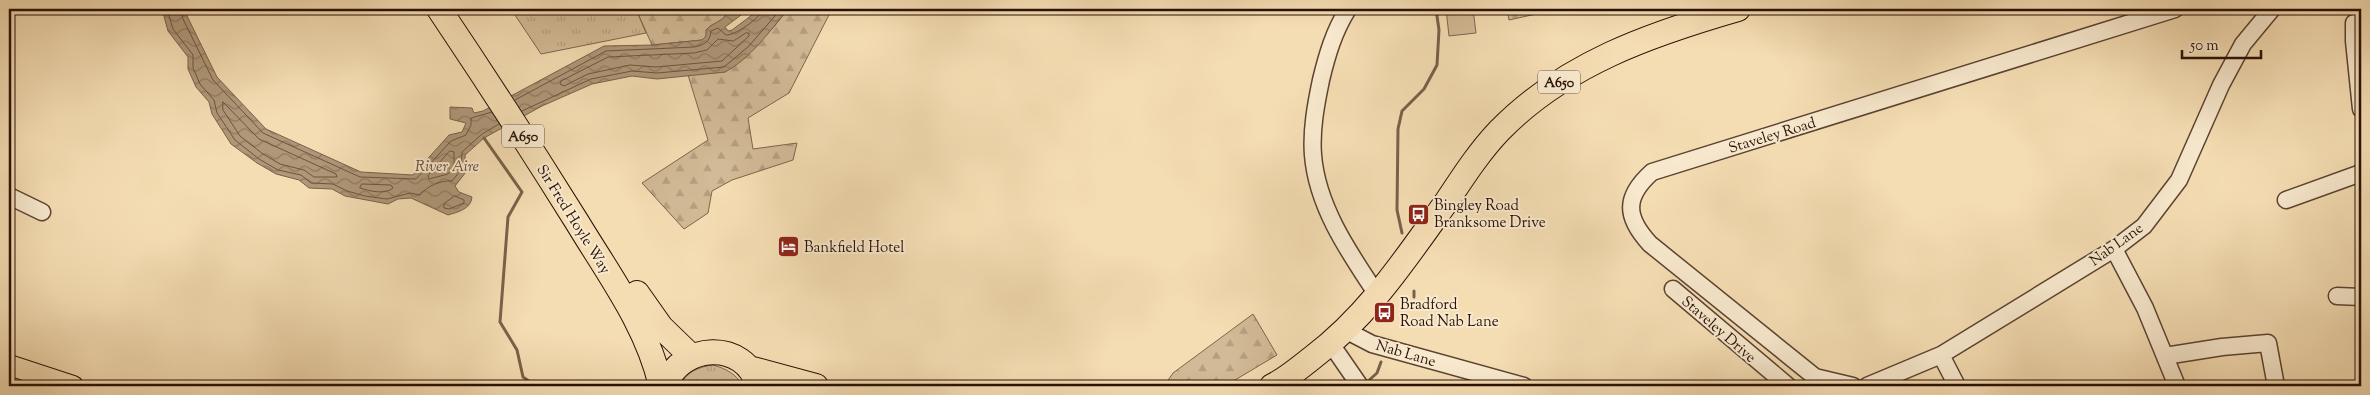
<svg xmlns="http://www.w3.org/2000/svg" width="2370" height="395" viewBox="0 0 2370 395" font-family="'Sorts Mill Goudy',serif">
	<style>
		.grass { fill: url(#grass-tufts); stroke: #7d654e }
		.forest { fill: url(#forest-firs); stroke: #7d654e }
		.cemetery { fill: url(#cemetery-stones); stroke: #7d654e }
		.pitch { fill: #d2ba96; stroke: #7d654e }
		.water { fill: url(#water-waves); stroke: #79614a }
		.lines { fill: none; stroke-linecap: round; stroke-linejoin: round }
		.shore { stroke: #6c543f; stroke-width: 1 }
		.stream { stroke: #79614a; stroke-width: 3 }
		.minor-casing { stroke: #5b4331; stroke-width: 19 }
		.major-casing { stroke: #281006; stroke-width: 22 }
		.highway-casing { stroke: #281006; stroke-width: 26 }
		.minor { stroke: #f8e9ce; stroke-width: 16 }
		.major { stroke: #f5ddb3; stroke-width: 20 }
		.highway { stroke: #f5ddb3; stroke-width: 24 }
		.labels { text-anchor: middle; stroke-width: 4; stroke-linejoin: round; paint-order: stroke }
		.shield { fill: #f8e9ce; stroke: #665142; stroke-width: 1 }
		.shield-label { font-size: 14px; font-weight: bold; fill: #281006 }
		.street-label { font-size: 15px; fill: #281006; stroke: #f8e9ce }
		.poi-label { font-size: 15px; fill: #281006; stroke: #f8e9ce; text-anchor: start }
		.water-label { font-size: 16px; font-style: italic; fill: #654d39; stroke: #f8e9ce }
	</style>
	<defs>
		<pattern id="grass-tufts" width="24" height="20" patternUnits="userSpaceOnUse" patternTransform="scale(1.25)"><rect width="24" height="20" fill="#d2ba96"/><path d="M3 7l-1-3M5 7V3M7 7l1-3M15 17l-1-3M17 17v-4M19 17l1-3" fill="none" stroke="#b49f80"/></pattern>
		<pattern id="forest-firs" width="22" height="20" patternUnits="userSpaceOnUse" patternTransform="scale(1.25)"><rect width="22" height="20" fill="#d2ba96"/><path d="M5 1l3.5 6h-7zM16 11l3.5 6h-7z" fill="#b49f80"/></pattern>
		<pattern id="cemetery-stones" width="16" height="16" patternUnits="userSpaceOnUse" patternTransform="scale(1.25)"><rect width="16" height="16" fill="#d2ba96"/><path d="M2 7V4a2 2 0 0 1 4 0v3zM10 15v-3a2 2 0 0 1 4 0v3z" fill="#b49f80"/></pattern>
		<pattern id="water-waves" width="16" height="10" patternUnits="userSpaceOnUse" patternTransform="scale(1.25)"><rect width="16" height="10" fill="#af9778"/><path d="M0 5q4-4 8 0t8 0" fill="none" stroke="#8e7a60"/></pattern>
	</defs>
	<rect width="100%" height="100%" fill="#f5ddb3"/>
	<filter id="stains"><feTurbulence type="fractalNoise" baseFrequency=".004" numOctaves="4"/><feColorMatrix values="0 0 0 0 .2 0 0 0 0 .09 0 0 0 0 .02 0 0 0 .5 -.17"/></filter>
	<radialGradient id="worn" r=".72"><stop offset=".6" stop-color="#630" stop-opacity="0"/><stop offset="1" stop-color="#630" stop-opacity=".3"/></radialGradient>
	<path class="grass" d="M511 9H636L646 33 541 54Z
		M713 365C727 369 736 374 743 386H680C686 372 698 367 713 365Z"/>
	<path class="forest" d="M636 9H729L723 20 710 26 706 36 702 40 652 45Z
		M788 9H832L789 93 748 118 753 149 797 143 793 160 732 180 712 191 708 213 684 229 642 183 708 140 688 75 725 72 773 28Z
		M1253 314 1277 355 1225 386H1164L1173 373Z"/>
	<path class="cemetery" d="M1507 9H1559L1509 20Z"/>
	<path class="pitch" d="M1446 9H1473L1476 33 1449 36Z"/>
	<path class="water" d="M162 9H186L187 16 217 77 266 129 361 172 413 175 449 135 462 132 466 123 450 119V107L472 108 474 113 483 111 604 46 652 45 702 40 706 36V30C714 21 725 22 729 9H749L725 27 728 31 732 30 760 9H788C770 31 750 59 725 72L657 79 632 76 592 84 542 106 484 138 465 155 466 172 455 186 459 192 472 197C471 209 458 212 448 215L411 198 398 199 388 204 345 196 332 189 309 188 299 180 276 174 257 163 231 144 212 114 209 102 196 87 188 69V57L168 31Z"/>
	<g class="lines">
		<path class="shore" d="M167 9 173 29 193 55V68L200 84 214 100 217 113 235 140 259 159 278 170 301 175 311 183 333 184 347 191 365 196 387 199 410 193 420 195C427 186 441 180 452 181L461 170 462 152 482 134 499 124
			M181 9 183 19 213 80 263 133 360 177 416 179 451 141 466 135 471 125V118L492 112
			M746 33H749V36L722 61 656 67 630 65 588 74 564 86 560 84 561 81 608 57 694 53 707 50 718 39 733 41Z
			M515 100 606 51 694 47C704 45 710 42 711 31L718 28 726 35C734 36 761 18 763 9
			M223 102 259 139 336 174 337 177H314L304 170 280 164 263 154 240 136 223 110Z
			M522 111 591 79 632 71 657 73 724 67 749 46 781 9
			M450 151 454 152V168L448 174 429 179 428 176Z
			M362 184 391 185 393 188C385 195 369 191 360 188Z
			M455 196 464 200V203L449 209 444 208V204Z"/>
		<path class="stream" d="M484 138 522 192 508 217 500 322 517 350 523 377 536 386
			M1402 233 1397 210 1398 129 1402 111 1424 89 1437 65 1439 30 1436 9
			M1414 297V291
			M1367 382 1377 373 1381 362"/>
		<defs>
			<path id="minor" d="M1348 9C1334 31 1327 55 1321 80 1316 104 1311 130 1313 155 1317 207 1350 254 1378 296
				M2361 22 2354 23V41L2361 109
				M9 196 42 212
				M2286 200 2361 173
				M2114 249 2145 308 2177 386
				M1673 289 1788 386
				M2337 296 2361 297
				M1347 331 1372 344 1524 386
				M1331 344 1360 386
				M1941 355 1957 386
				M2165 356 2222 347 2268 343 2276 386
				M1815 377 1853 386
				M1817 386 1815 377 1650 244C1625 217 1624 197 1652 172L2175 9
				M1867 386 1941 355 2114 249 2144 226 2179 180 2221 85 2243 44 2272 9"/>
			<path id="major" d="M9 365 73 386"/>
			<path id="highway" d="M439 9C486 79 532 150 577 222 609 275 647 325 661 386
				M637 293 661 327 691 356
				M749 368 816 386
				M665 386C680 343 745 339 758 386
				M1272 386C1287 379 1299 368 1312 358 1369 315 1406 258 1447 201 1463 177 1479 152 1499 131 1564 64 1651 34 1738 9"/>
		</defs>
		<use href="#minor" class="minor-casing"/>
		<use href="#major" class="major-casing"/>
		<use href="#highway" class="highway-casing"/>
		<use href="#minor" class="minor"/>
		<use href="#major" class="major"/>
		<use href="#highway" class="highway"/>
	</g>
	<defs>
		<symbol id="bus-square" viewBox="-11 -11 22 22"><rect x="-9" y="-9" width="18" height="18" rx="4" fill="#8f2418" stroke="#f8e9ce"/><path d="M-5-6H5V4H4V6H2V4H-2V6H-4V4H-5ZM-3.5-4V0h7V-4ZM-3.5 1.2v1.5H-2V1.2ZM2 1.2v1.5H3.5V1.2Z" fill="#fff"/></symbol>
		<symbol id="hotel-square" viewBox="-11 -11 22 22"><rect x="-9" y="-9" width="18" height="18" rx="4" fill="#8f2418" stroke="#f8e9ce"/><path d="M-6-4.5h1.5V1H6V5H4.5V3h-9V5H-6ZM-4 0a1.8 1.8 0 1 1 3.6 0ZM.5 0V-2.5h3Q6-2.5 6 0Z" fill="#fff"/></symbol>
	</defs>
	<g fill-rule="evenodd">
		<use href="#bus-square" x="1406" y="202" width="25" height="25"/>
		<use href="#hotel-square" x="776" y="234" width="25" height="25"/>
		<use href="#bus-square" x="1372" y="300" width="25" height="25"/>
	</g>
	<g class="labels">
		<g class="shield">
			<rect x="1538" y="70.5" width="42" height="23" rx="4"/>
			<rect x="502" y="124.5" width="42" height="23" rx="4"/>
		</g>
		<g class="shield-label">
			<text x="1559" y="87">A650</text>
			<text x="523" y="141">A650</text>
		</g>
		<g class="street-label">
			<text transform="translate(1772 135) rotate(-17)" y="5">Staveley Road</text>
			<text transform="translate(574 219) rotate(58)" y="5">Sir Fred Hoyle Way</text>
			<text transform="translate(2116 244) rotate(-36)" y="5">Nab Lane</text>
			<text transform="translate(1719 329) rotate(41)" y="5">Staveley Drive</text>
			<text transform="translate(1406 353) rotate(16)" y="5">Nab Lane</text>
		</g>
		<g class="poi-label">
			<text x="1434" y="210">Bingley Road<tspan x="1434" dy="17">Branksome Drive</tspan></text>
			<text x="804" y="252">Bankfield Hotel</text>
			<text x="1400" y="309">Bradford<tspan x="1400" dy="17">Road Nab Lane</tspan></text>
		</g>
		<g class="water-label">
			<text x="447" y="171">River Aire</text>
		</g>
	</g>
	<rect width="2370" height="395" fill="none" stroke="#f5ddb3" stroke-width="30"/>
	<rect x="10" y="10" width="2350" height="375" fill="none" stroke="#281006" stroke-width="2.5"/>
	<rect x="15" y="15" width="2340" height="365" fill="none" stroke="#281006"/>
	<path d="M2182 50v8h79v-8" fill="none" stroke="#281006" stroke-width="2.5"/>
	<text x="2190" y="50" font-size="15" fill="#281006" stroke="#f8e9ce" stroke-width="4" paint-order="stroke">50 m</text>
	<rect width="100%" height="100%" filter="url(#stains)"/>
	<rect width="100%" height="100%" fill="url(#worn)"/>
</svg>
